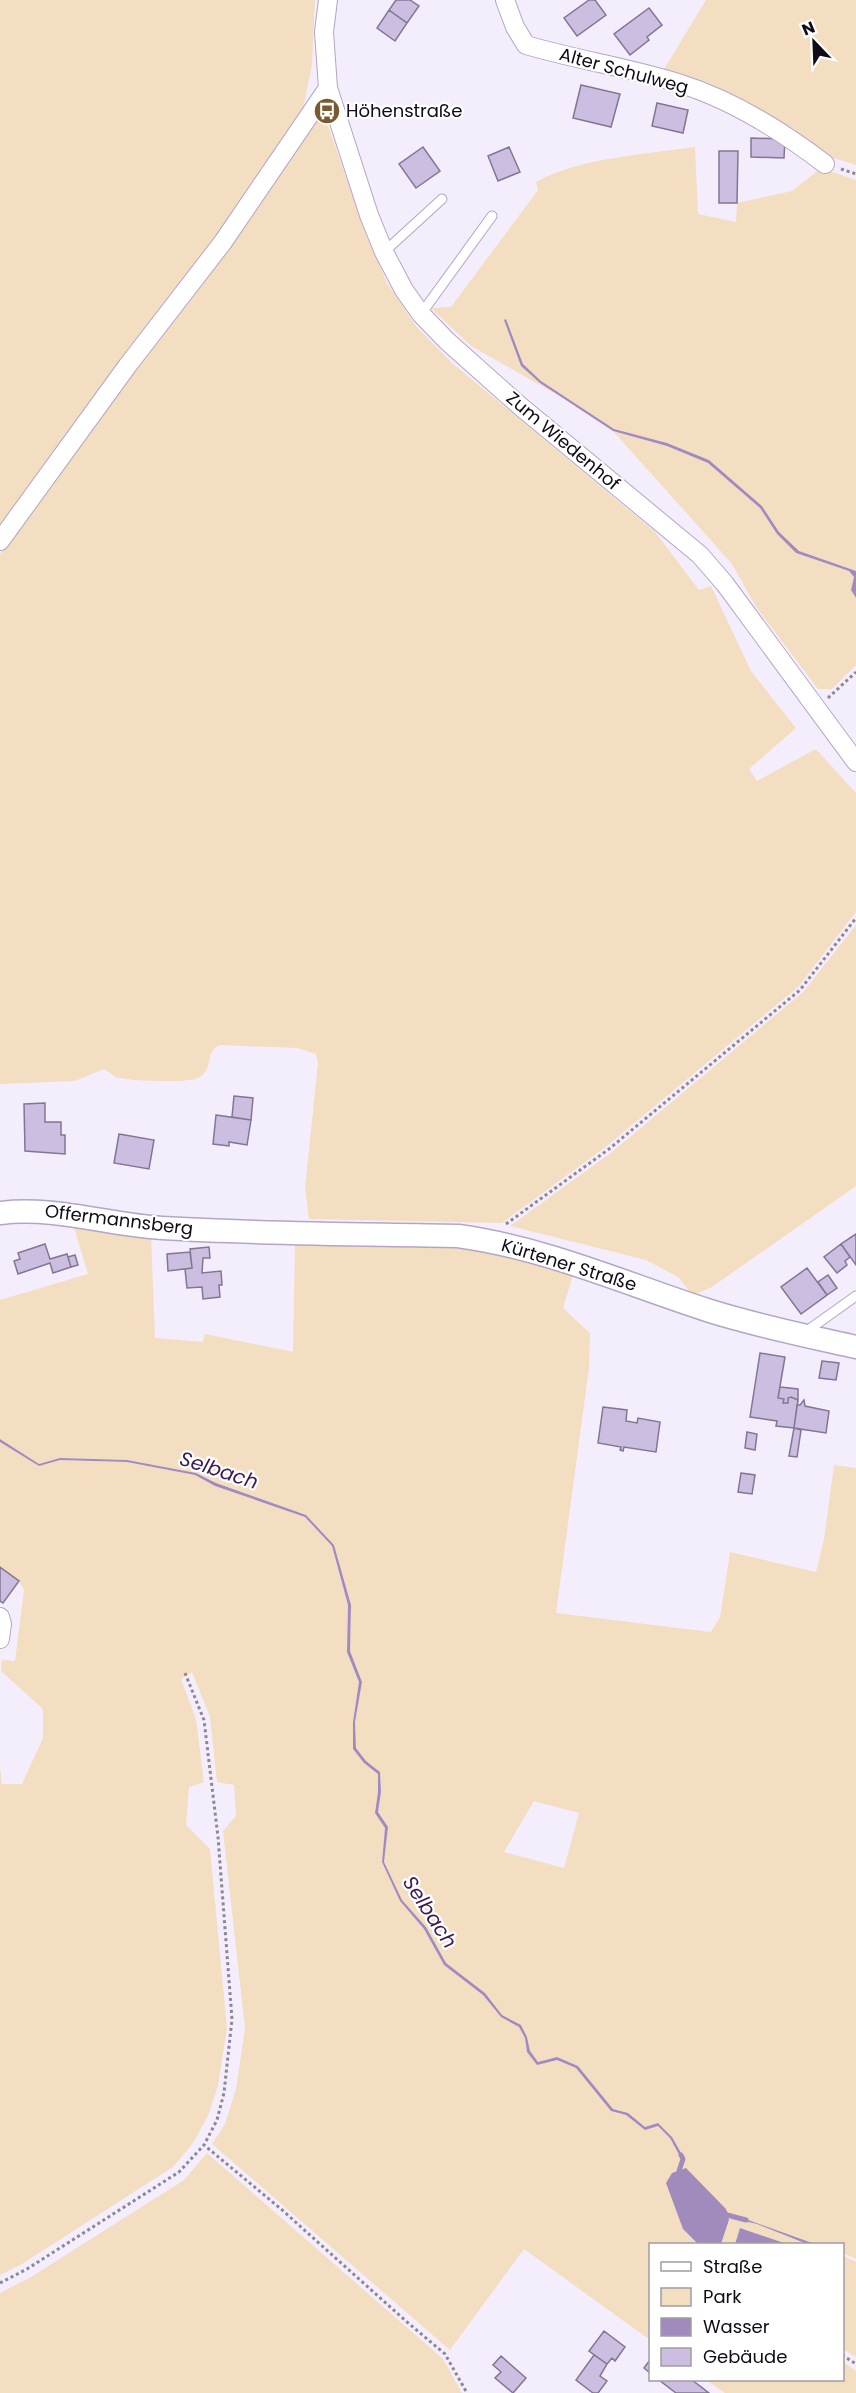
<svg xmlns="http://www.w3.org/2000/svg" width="856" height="2393" viewBox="0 0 856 2393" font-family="Poppins,sans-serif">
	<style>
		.green { fill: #f4dec1; fill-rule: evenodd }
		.water { fill: #a18bbc }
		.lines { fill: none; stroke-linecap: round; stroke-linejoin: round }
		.stream { stroke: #a18bbc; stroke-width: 5 }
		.building { fill: #ccbee0; stroke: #837594; stroke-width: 1.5 }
		.service-casing { stroke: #b3a5c6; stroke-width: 11 }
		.minor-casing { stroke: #b3a5c6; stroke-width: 20 }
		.tertiary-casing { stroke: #b3a5c6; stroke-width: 25 }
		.path { stroke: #8d8794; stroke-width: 3; stroke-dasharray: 3 3; stroke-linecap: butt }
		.service { stroke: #fff; stroke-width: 9 }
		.minor { stroke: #fff; stroke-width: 18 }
		.tertiary { stroke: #fff; stroke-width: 22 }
		.labels { text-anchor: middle; stroke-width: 4.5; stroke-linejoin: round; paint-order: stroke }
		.street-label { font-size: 18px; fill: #100b16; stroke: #fff }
		.poi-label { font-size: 18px; fill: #100b16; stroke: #fff; text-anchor: start }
		.water-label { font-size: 20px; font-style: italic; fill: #391a55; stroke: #fff }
	</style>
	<rect width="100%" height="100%" fill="#f4eefc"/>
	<path class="green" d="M0 0H315L312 65 302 113 273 162 0 532Z
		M706 0H856V165L827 156 793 128 706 82 663 71Z
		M316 119 323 121 328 126 367 237 387 283 416 326 452 363 655 532 699 590 711 586 751 671 796 728 749 769 757 781 816 749 856 793V912L798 987 607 1146 502 1223 309 1219 305 1188 318 1063 316 1054 297 1048 221 1045C204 1050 215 1066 200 1077 191 1084 128 1081 116 1077 112 1075 108 1071 104 1069L75 1081 0 1084V554L137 366 243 230Z
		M695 147 698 214 736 222 737 203 792 191 821 168 856 180V571L799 551 779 532 762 506 709 460 667 443 614 429 541 381 523 364 506 319 521 366 540 383 563 398 471 346 431 308 451 307 538 190 536 182C578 158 647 154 695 147Z
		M613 431 667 446 708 463 760 508 777 534 796 553 849 571 854 576 851 590 856 598V665L832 689H818L756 607 732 564Z
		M856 925V1186L712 1287 696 1294 690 1292 678 1277 646 1260 510 1226 612 1152 803 992Z
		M73 1224 151 1235 155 1338 203 1342 205 1334 293 1352 295 1242 468 1248 574 1272 563 1308 590 1333 589 1368 556 1613 711 1632 720 1617 730 1552 816 1572 824 1539 834 1465 856 1468V2259L843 2253 842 2244H815L740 2218V2220L757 2224 807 2244H786L740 2228 735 2244H721L729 2221 726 2209 686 2169 672 2173 683 2229 698 2244H650V2340L524 2249 450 2350 212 2144 225 2124 236 2089 245 2028 223 1831 236 1816 234 1785 217 1782 210 1717 192 1672 181 1679 196 1719 204 1782 189 1787 186 1825 210 1849 227 2028 218 2086 208 2116 193 2143 173 2167 22 2264 0 2275V1767L2 1784H22L43 1738V1709L1 1671 2 1660 15 1661 24 1590 19 1581 0 1567V1442L39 1466 60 1460 127 1462 195 1475 215 1486 305 1517 332 1546 348 1605 347 1652 359 1682 353 1722V1749L364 1763 378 1773V1792L375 1813 385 1828 382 1862 400 1901 424 1929 444 1965 483 1995 501 2017 519 2027 525 2038 527 2052 537 2065 557 2060 576 2068 611 2111 626 2115 645 2130 658 2126 670 2138 682 2160 684 2158 672 2137 658 2123 645 2127 628 2113 613 2109 578 2066 557 2057 538 2062 530 2051 527 2037 521 2025 502 2015 485 1993 446 1963 426 1927 402 1900 384 1862 388 1827 378 1812 381 1792 380 1772 366 1761 356 1748 355 1722 362 1682 350 1651 351 1605 334 1545 306 1515 216 1483 196 1473 127 1460 60 1458 39 1464 0 1439V1300L88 1274ZM534 1801 579 1813 564 1868 504 1852Z
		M207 2153 443 2359 462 2393H0V2293L31 2277 184 2180Z
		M842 2255 856 2262V2357L843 2349Z
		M843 2362 856 2371V2393H725L706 2380H842Z"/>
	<path class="water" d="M506 319 523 364 541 381 614 429 667 443 709 460 762 506 779 532 799 551 856 571V598L851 590 854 577 849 571 796 553 777 534 760 508 708 463 667 446 613 431 540 383 521 366 504 320Z
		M0 1439 39 1464 60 1458 127 1460 196 1473 216 1483 306 1515 334 1545 351 1605 350 1651 362 1682 355 1722 356 1748 366 1761 380 1772 381 1792 378 1812 388 1827 384 1862 402 1900 426 1927 446 1963 485 1993 502 2015 521 2025 527 2037 530 2051 538 2062 557 2057 578 2066 613 2109 628 2113 645 2127 658 2123 672 2137 684 2158 682 2160 670 2138 658 2126 645 2130 626 2115 611 2111 576 2068 557 2060 537 2065 527 2052 525 2038 519 2027 501 2017 483 1995 444 1965 424 1929 400 1901 382 1862 385 1828 375 1813 378 1792V1774L364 1763 353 1749V1722L359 1682 347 1652 348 1605 332 1546 305 1517 215 1486 195 1475 127 1462 60 1460 39 1466 0 1442Z
		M686 2168 726 2209 729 2220 721 2244H698L683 2229 666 2183 672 2173Z
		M740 2217 815 2244H807L757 2224 740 2220Z
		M740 2228 787 2244H735Z"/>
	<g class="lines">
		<path class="stream" d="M681 2155 683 2159 679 2171 684 2176
			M722 2210 727 2215 746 2220"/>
	</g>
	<path class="building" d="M396 0H410L419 6 407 23 389 10Z
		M589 0H595L606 15 577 36 564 18Z
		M649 8 662 25 647 37 649 40 630 55 614 34Z
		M389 10 407 23 395 41 377 28Z
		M581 85 620 94 611 127 573 118Z
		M657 103 688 110 683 133 652 126Z
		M751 138 785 139 784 158 751 157Z
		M423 147 440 171 416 188 399 164Z
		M509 147 520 172 498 181 488 156Z
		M719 151H738L737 203H719Z
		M234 1096 253 1098 251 1120 232 1117Z
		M45 1103V1122H61V1135H65V1154L25 1151 24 1104Z
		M216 1115 251 1120 247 1145 229 1142V1146L213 1144Z
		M119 1134 154 1140 149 1169 114 1163Z
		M856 1234V1265L841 1244Z
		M45 1244 50 1259 67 1254 71 1267 53 1273 50 1263 18 1274 14 1261 20 1259 18 1253Z
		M841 1244 850 1257 845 1261 847 1265 837 1273 824 1257Z
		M209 1247 210 1258H203L202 1273 221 1271 222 1285H219L220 1297 203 1299 202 1287 187 1288 185 1269 192 1268 190 1249Z
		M190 1252 192 1268 168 1271 167 1254Z
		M75 1255 78 1265 71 1267 68 1257Z
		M807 1268 827 1295 801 1314 781 1287Z
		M828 1275 837 1288 827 1295 818 1282Z
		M760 1353 785 1357 778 1398 784 1399 783 1403H788V1398L791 1397 798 1400 794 1428 776 1426 777 1421 750 1417Z
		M822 1361 839 1363 836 1380 819 1378Z
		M780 1387 798 1389V1400L791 1397 788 1398V1403H783L784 1399 778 1398Z
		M804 1400 805 1406 829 1411 826 1433 794 1428 797 1405H800Z
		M603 1407 627 1410 626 1421 637 1423 638 1418 660 1422 656 1452 624 1447 623 1451 620 1450 621 1447 598 1443Z
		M794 1428 801 1430 797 1457 789 1456Z
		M747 1432 757 1434 755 1450 745 1448Z
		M741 1473 755 1475 752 1494 738 1492Z
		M0 1567 19 1581 3 1603 0 1601Z
		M604 2331 625 2347 615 2361 612 2358 607 2364 589 2351Z
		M594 2355 607 2364 600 2376 607 2381 598 2393H593L576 2380Z
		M501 2356 526 2378 513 2393 495 2378 501 2372 493 2365Z
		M650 2360V2373L644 2368Z
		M659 2380H692L709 2393H676Z"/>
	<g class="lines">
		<defs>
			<path id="service" d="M384 252 442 199
				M421 314 492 216
				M804 1333 856 1296"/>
			<path id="minor" d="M328 0 324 32 328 88 369 215 384 252 404 290 421 314 447 341 520 406 700 555 725 584 856 762
				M505 0 515 27 526 45C577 60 631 68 681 84 732 100 783 132 825 164
				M0 541 128 365 223 242 328 88
				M0 1617 2 1624 0 1639"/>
			<path id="tertiary" d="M0 1213C55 1206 108 1225 162 1228 261 1234 359 1234 458 1236 546 1248 626 1284 710 1311 758 1326 807 1336 856 1347"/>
		</defs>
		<use href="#service" class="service-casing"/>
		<use href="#minor" class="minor-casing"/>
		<use href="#tertiary" class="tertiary-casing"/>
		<path class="path" d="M841 169 856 174
			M828 698 856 672
			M506 1224 609 1149 800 990 856 918
			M185 1673 204 1720 218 1837 232 2019 224 2093 217 2120 204 2145
			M0 2283 27 2269 179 2172 204 2145 281 2209 407 2322 445 2354 467 2393
			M842 2355 856 2364"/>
		<use href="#service" class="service"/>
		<use href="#minor" class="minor"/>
		<use href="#tertiary" class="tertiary"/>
	</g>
	<defs>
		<symbol id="bus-disc" viewBox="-11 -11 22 22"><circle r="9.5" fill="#7a5a30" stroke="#fff"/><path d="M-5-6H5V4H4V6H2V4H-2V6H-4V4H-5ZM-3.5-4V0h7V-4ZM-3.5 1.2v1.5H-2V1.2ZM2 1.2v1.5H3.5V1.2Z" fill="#fff"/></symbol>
	</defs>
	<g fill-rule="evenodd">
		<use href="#bus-disc" x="312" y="96" width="30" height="30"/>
	</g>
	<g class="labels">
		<g class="street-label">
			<text transform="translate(624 71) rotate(15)" y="6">Alter Schulweg</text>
			<text transform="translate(563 441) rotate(40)" y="6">Zum Wiedenhof</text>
			<text transform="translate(119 1220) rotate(7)" y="6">Offermannsberg</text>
			<text transform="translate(569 1265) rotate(17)" y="6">Kürtener Straße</text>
		</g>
		<g class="poi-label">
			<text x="346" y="117">Höhenstraße</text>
		</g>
		<g class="water-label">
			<text transform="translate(219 1470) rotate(18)" y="7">Selbach</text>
			<text transform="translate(430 1912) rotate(57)" y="7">Selbach</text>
		</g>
	</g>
	<rect x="649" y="2243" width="195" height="138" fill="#ffffff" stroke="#9f9da2" stroke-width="1.5"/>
	<rect x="661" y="2262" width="30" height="9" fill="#ffffff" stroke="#9f9da2" stroke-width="1.5"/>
	<text x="703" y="2273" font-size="18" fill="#100b16">Straße</text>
	<rect x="661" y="2288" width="30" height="18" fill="#f4dec1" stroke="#9f9da2" stroke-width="1.5"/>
	<text x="703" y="2303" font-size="18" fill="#100b16">Park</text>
	<rect x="661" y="2318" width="30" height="18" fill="#a18bbc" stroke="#9f9da2" stroke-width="1.5"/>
	<text x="703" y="2333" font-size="18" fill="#100b16">Wasser</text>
	<rect x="661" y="2348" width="30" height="18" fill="#ccbee0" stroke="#9f9da2" stroke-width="1.5"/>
	<text x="703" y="2363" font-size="18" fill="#100b16">Gebäude</text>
	<g transform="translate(814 42) rotate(337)" stroke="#ffffff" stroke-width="4.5" paint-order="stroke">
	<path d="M0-4.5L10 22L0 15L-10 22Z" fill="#100b16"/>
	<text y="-9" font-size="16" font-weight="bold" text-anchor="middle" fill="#100b16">N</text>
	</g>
</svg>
